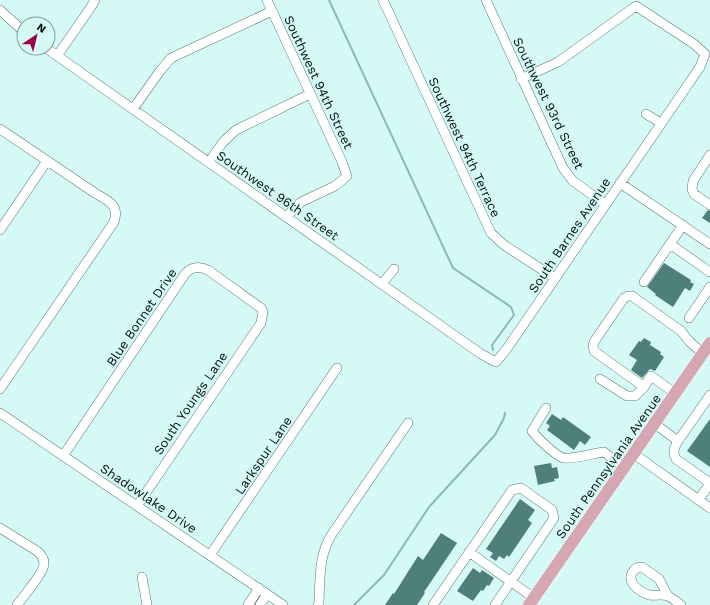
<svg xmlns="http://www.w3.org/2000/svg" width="710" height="605" viewBox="0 0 710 605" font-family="'Work Sans',sans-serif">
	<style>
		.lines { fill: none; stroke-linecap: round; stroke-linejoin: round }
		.stream { stroke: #89bab5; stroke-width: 2 }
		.building { fill: #4f7f7a }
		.minor-casing { stroke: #547672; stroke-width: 10 }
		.major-casing { stroke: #fff; stroke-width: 13 }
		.minor { stroke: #fff; stroke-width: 9 }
		.major { stroke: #d4a7b2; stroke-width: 12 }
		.labels { text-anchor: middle; stroke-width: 3; stroke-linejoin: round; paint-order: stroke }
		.street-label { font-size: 13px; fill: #041110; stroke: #d5faf6 }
	</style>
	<rect width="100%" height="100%" fill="#d5faf6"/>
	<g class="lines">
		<path class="stream" d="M329 0 453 268 511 307 514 315 492 345 493 350
			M354 605 384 575 429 507 495 435 504 418 505 413"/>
	</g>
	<path class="building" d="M708 210 710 211V223L702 218Z
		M664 263 691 280 690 282 694 284 690 291 685 288 673 307 655 295 656 294 647 287Z
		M644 338 651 342 650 345 661 352 660 354 664 357 655 371 650 369 642 378 631 370 637 360 629 355 639 341 641 342Z
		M552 414 561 420 563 417 591 437 585 445 580 441 574 450 547 430 550 426 546 423Z
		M710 419V467L687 451Z
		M551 463 552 468 557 467 559 478 554 479 555 481 538 485 534 466Z
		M520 499 535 510 528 520 532 523 509 557 507 555 504 559 499 556 496 561 490 557 493 553 486 549Z
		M441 533 457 543 424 592 425 593 417 605H385L393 593 394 594 418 556 423 560Z
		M473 568 480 573 482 570 494 578 489 586 487 585 483 591 481 590 473 601 457 591Z"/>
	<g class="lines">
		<defs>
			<path id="minor" d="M267 0 342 162 347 176 335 186 301 202 286 217
				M383 0 491 233 504 245 555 278
				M486 0 563 168 573 181 605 204
				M0 10 24 32
				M46 48 481 354 496 362 506 350 700 67 705 54 694 44 636 6 558 62 521 79
				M57 56 91 7 95 0
				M133 109 160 71 171 58 272 11
				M646 114 661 123
				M0 129 95 193C108 201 120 205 114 222L0 389
				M710 155 693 181 692 189 694 194 710 205
				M209 162 223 142 236 130 310 94
				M620 183 710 244
				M0 230 47 161
				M670 244 710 272
				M644 282 683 225
				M382 284 394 269
				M689 318 710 287
				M600 379 627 396H635L644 387
				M676 394 651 376 644 387 594 351 593 346 594 342 624 298 628 296H632L681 331 689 341 703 354
				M546 408 532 431C537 438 555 455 563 458 570 460 595 453 604 452L624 467
				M0 413 283 605
				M655 424 678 441C674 448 672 452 676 459L710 483
				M678 441 710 395
				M634 454 710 508
				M63 456 185 274C192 266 199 266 208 270L261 308 263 312 261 323 137 506
				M698 500 710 484
				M0 528 37 551C52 563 39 575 31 587 26 593 22 599 17 605
				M469 552 534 598
				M210 555 337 368
				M142 577 147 605
				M668 596 659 579 642 567C637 567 634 569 632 573 627 583 640 592 649 595 655 596 662 594 668 596 672 598 677 602 681 605
				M248 605 259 588
				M260 605 267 594
				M318 605 319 602C320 578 319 554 332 534L408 423
				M433 605 512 490 521 488 552 510 554 518 495 605"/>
			<path id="major" d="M529 605C589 517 650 431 710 343"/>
		</defs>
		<use href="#minor" class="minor-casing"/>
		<use href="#major" class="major-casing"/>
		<use href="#minor" class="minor"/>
		<use href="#major" class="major"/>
	</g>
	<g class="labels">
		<g class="street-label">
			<text transform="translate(319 82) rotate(65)" y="5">Southwest 94th Street</text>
			<text transform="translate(549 103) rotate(64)" y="5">Southwest 93rd Street</text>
			<text transform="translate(465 147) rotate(65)" y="5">Southwest 94th Terrace</text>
			<text transform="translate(278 195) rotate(35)" y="5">Southwest 96th Street</text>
			<text transform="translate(569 235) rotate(-56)" y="5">South Barnes Avenue</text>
			<text transform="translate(141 317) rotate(-56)" y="5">Blue Bonnet Drive</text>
			<text transform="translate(190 403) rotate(-56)" y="5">South Youngs Lane</text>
			<text transform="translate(263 455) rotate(-56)" y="5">Larkspur Lane</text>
			<text transform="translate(608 466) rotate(-55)" y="5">South Pennsylvania Avenue</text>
			<text transform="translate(149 498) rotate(34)" y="5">Shadowlake Drive</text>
		</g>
	</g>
	<g transform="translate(36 36) rotate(35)"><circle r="19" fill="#d5faf6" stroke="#819d9a"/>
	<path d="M0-3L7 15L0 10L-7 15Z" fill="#9e0248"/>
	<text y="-6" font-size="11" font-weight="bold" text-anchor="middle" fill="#041110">N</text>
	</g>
</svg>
